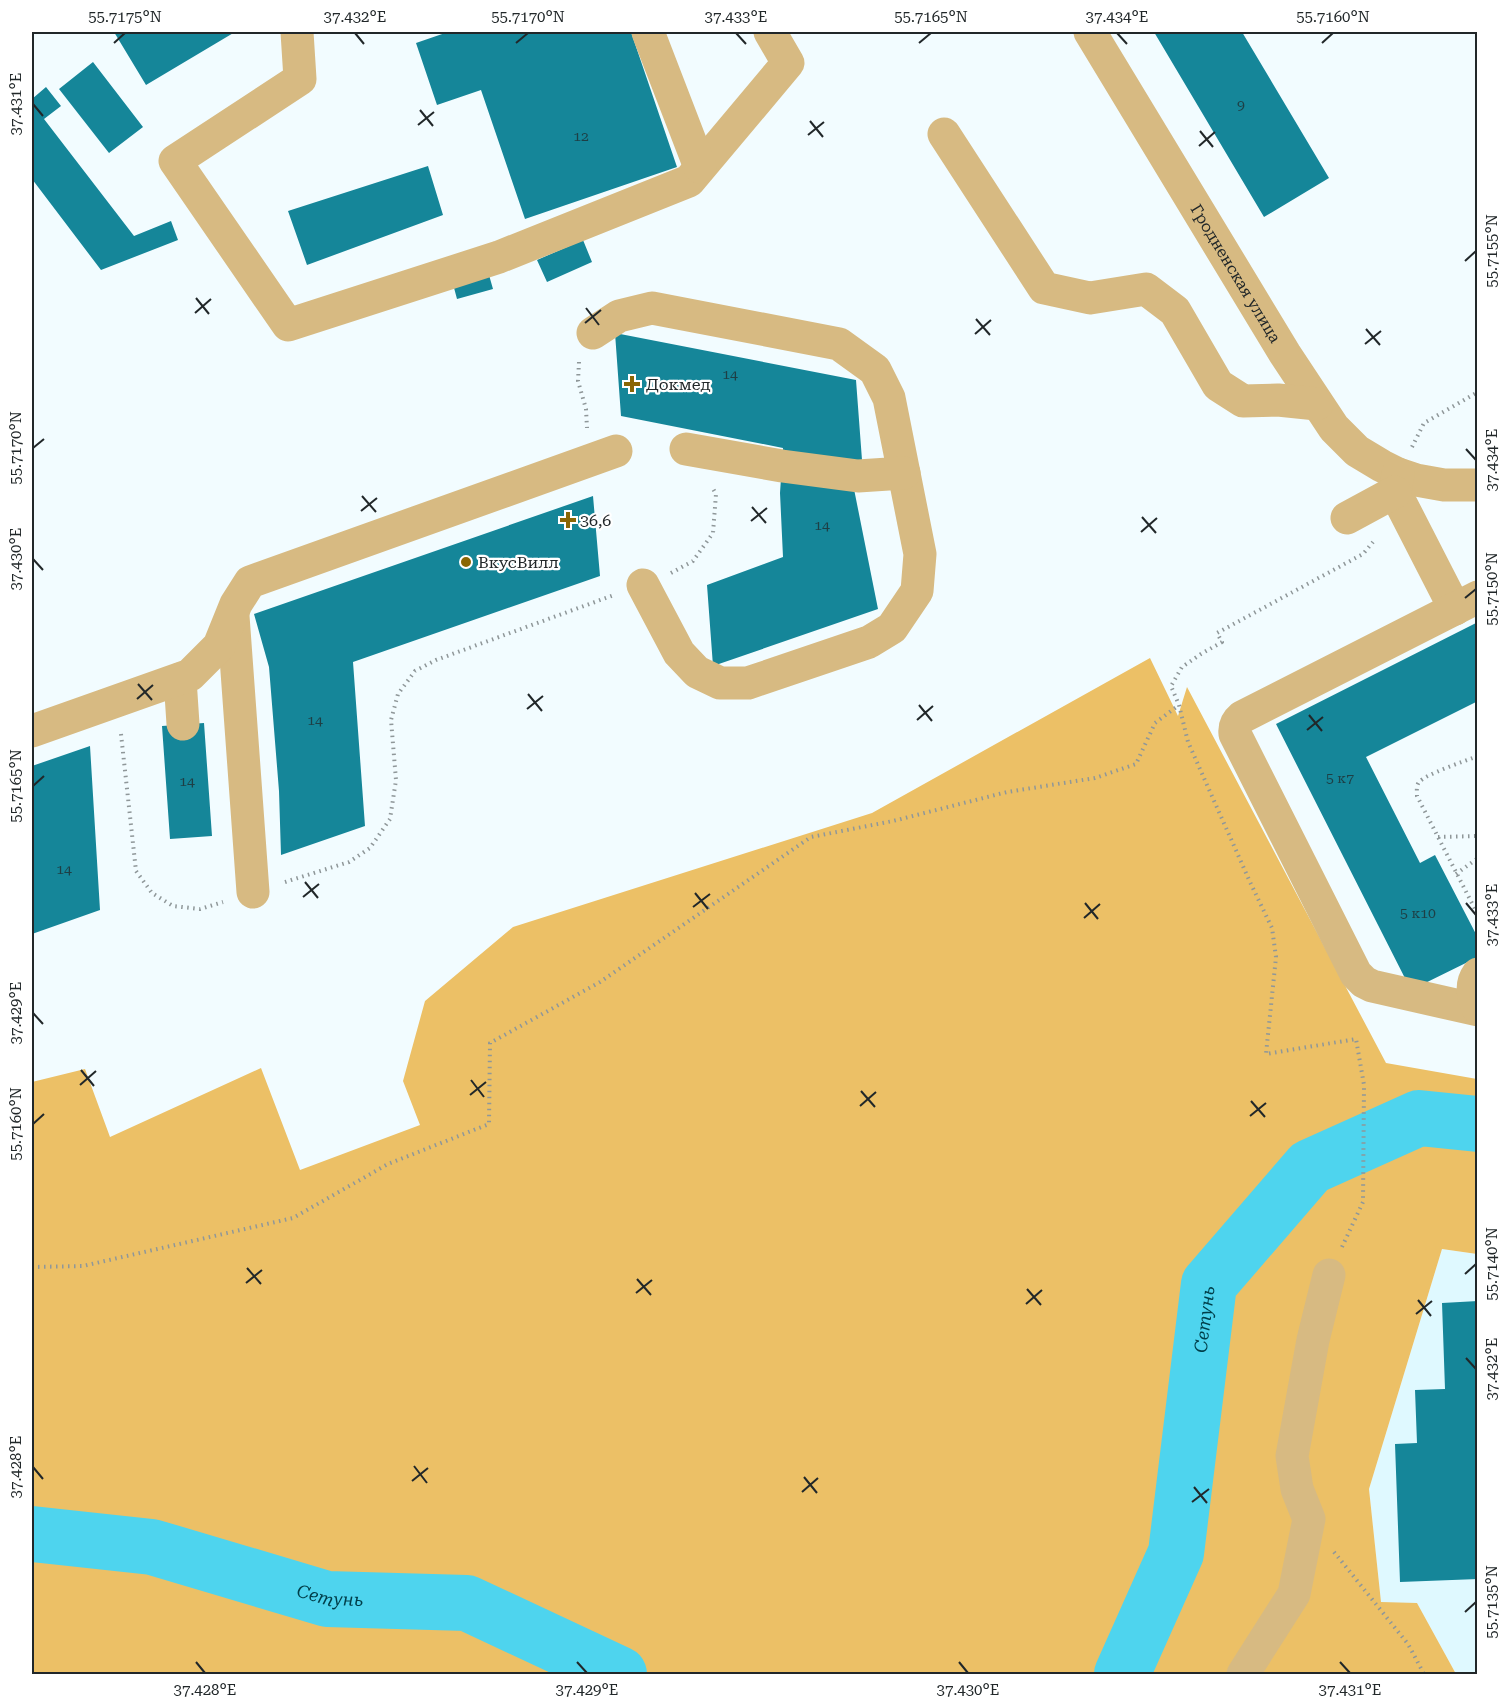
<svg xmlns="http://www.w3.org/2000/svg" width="1509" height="1706" viewBox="0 0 1509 1706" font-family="'Roboto Serif',serif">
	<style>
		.built { fill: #dff9ff }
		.forest { fill: #ecc066 }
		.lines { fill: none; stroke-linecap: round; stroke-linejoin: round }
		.river { stroke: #4ed4ee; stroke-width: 56 }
		.building { fill: #158699 }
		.path { stroke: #8f9799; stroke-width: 4; stroke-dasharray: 1.5 4.5; stroke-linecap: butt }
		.minor { stroke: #d7ba82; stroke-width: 33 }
		.ticks { fill: none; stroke: #212729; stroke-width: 2 }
		.poi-dot { fill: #8a6604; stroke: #fff; stroke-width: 2 }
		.labels { text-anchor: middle; stroke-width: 4.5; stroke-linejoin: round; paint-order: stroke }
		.number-label { font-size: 14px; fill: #1e3f45 }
		.street-label { font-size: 16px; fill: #212729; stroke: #fff }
		.poi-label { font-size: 16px; fill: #212729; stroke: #fff; text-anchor: start }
		.water-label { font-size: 18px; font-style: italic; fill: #003e49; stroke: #fff }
		.neatline { fill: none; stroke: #212729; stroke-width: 2 }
		.ticks-label { font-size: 15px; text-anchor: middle; fill: #212729 }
	</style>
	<rect width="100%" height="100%" fill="#f2fcff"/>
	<path class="built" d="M1442 1249 1477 1254V1674H1456L1417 1603H1381L1369 1489Z"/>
	<path class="forest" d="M1150 658 1178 716 1187 687 1386 1063 1477 1079V1254L1442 1249 1369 1489 1381 1602 1417 1603 1456 1674H32V1082L85 1069 110 1137 261 1068 300 1170 420 1125 403 1081 425 1001 513 927 872 813Z"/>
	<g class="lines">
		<g class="river">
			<path id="s1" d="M32 1534 152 1547 327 1599 467 1603 619 1674"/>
			<path id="s2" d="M1122 1674 1176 1553 1209 1284 1310 1167 1419 1118 1478 1124"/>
		</g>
	</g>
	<path class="building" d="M114 32H235L146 85Z
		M448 32H631L677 167 525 219 481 90 437 105 416 43Z
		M1154 32H1242L1329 178 1264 217Z
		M93 62 143 127 109 153 59 89Z
		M46 87 61 106 44 119 134 236 171 221 178 240 101 270 32 179V99Z
		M428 166 443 215 307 265 288 211Z
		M583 240 592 262 547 282 537 260Z
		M489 275 493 289 457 299 453 284Z
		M615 333 856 380 862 460 854 489 878 609 713 666 707 585 783 557 780 493 783 448 621 416Z
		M593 496 600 576 353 662 365 826 281 855 279 791 269 667 254 614Z
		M1478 622V701L1366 757 1420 863 1435 855 1478 938V957L1411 990 1276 724Z
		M204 723 212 836 170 839 162 726Z
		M90 746 100 910 32 934V766Z
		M1478 1301V1579L1400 1582 1395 1444 1417 1443 1415 1390 1445 1389 1442 1303Z"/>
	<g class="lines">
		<path class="path" d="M579 362 578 381 586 409 587 428
			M1412 447 1424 423 1478 392
			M671 573 693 561 713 533 716 494 712 487
			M121 734 136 871 152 893 173 906 200 909 223 902
			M1478 756C1465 761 1426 774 1419 782 1416 786 1417 792 1417 796L1478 915
			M1438 837 1478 836
			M1456 874 1478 858
			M285 882 349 862 370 848 390 819 396 780 391 720 398 694 415 671 436 660 614 595
			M1342 1247 1363 1202 1364 1085 1356 1039 1266 1054 1276 957 1272 928 1250 882 1188 742 1179 705 1171 686 1182 667 1201 654 1222 642 1217 633 1363 554 1373 542
			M32 1267 83 1266 293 1218 388 1164 489 1124 490 1043 600 982 811 837 893 821 1007 792 1095 778 1136 764 1155 723 1179 705
			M1334 1552 1408 1644 1424 1674"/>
		<g class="minor">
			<path d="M297 32 300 79 175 161 288 325 499 257 689 181 788 63 770 32"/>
			<path d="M648 32 700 167"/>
			<path id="s3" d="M1090 32 1285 354 1334 428 1357 451 1382 466 1398 474 1416 480 1444 485H1478"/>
			<path d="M944 134 1044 288 1090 298 1146 289 1175 311 1218 385 1243 401 1278 400 1317 404"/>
			<path d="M593 333 619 316 652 308 839 344 875 370 889 398 920 554 917 591 892 628 869 642 748 683H720L697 672 679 653 643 585"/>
			<path d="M686 449 782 466 858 476 904 473"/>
			<path d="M1398 474 1395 492 1455 609"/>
			<path d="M1347 518 1395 492"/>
			<path d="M1478 597 1242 717C1236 722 1234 726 1235 734L1356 974 1364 982 1372 986 1478 1010"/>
			<path d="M233 616 253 892"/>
			<path d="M180 679 183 724"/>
			<path d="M32 731 190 675 219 646 236 604 250 582 616 451"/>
			<path d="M1478 974C1470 985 1473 997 1478 1008"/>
			<path d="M1243 1674 1294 1594 1309 1519 1297 1489 1292 1456 1313 1340 1329 1275"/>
		</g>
	</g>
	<path class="ticks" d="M355 33 364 44M736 33 746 44M1117 33 1127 44M114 43 125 33M516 43 528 33M919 43 931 33M1322 43 1333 33M33 104 43 116M420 110 433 126M810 121 823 137M418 125 434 112M1200 131 1213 147M808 135 824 122M1199 146 1215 132M1465 261 1476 251M196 298 209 314M586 308 599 325M195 313 211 299M976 319 990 335M585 323 601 310M1366 329 1380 345M975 334 991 320M1365 344 1381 331M33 448 44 439M1466 449 1476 460M362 496 376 512M752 507 766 523M361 511 377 498M1142 517 1156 533M751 521 767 508M1141 532 1157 518M33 559 43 570M1465 598 1476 589M138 684 152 700M528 694 542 711M137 699 153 685M919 705 932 721M527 709 543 696M1309 715 1322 731M917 720 933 706M1307 730 1323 717M33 786 44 776M305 882 318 898M695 893 708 909M303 897 319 884M1085 903 1098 919M1466 903 1476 915M693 907 710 894M1084 918 1100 904M33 1013 43 1024M81 1070 94 1086M471 1080 484 1097M80 1085 96 1071M861 1091 875 1107M470 1095 486 1082M1251 1101 1265 1117M860 1106 876 1092M1250 1116 1266 1103M33 1124 44 1114M247 1268 261 1284M1465 1274 1476 1264M637 1279 651 1295M246 1283 262 1270M1027 1289 1041 1305M636 1293 652 1280M1418 1300 1431 1316M1026 1304 1042 1290M1416 1314 1432 1301M1466 1358 1476 1369M414 1466 427 1483M33 1467 43 1479M804 1477 817 1493M412 1481 428 1468M1194 1487 1207 1503M802 1492 818 1478M1192 1502 1209 1489M1465 1612 1476 1602M196 1662 205 1673M577 1662 587 1673M959 1662 968 1673M1340 1662 1350 1673"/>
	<g class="poi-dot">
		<path d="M629 375h6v6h6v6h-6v6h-6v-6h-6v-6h6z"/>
		<path d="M565 511h6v6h6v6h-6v6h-6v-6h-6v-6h6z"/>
		<circle cx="466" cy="562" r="6"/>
	</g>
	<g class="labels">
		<g class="number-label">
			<text x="1241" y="110">9</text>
			<text x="581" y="141">12</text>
			<text x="730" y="379">14</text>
			<text x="822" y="530">14</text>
			<text x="315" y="725">14</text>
			<text x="1340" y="783">5 к7</text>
			<text x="187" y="786">14</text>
			<text x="64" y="874">14</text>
			<text x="1418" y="918">5 к10</text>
		</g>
		<g class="street-label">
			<text dy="6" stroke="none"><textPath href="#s3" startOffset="282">Гродненская улица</textPath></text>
		</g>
		<g class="poi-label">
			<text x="646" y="390">Докмед</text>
			<text x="580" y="526">36,6</text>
			<text x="478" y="568">ВкусВилл</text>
		</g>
		<g class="water-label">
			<text dy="6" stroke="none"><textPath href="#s2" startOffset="368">Сетунь</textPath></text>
			<text dy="6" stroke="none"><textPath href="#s1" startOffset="306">Сетунь</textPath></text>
		</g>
	</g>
	<rect width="1509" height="1706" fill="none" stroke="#ffffff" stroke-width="66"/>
	<rect x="33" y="33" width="1443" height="1640" class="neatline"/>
	<g class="ticks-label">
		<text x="125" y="22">55.7175°N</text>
		<text x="355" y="22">37.432°E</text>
		<text x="528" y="22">55.7170°N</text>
		<text x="736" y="22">37.433°E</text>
		<text x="931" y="22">55.7165°N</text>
		<text x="1117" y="22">37.434°E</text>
		<text x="1333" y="22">55.7160°N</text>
		<text transform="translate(16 104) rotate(-90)" y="5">37.431°E</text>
		<text transform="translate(1492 251) rotate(-90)" y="5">55.7155°N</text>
		<text transform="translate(16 448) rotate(-90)" y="5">55.7170°N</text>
		<text transform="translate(1492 460) rotate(-90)" y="5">37.434°E</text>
		<text transform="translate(16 559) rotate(-90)" y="5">37.430°E</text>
		<text transform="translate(1492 589) rotate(-90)" y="5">55.7150°N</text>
		<text transform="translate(16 786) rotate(-90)" y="5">55.7165°N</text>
		<text transform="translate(1492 915) rotate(-90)" y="5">37.433°E</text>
		<text transform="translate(16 1013) rotate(-90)" y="5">37.429°E</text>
		<text transform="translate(16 1124) rotate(-90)" y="5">55.7160°N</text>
		<text transform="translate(1492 1264) rotate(-90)" y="5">55.7140°N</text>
		<text transform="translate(1492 1369) rotate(-90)" y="5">37.432°E</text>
		<text transform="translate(16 1467) rotate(-90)" y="5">37.428°E</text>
		<text transform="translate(1492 1602) rotate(-90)" y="5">55.7135°N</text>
		<text x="205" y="1695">37.428°E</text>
		<text x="587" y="1695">37.429°E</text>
		<text x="968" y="1695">37.430°E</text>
		<text x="1350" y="1695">37.431°E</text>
	</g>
</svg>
